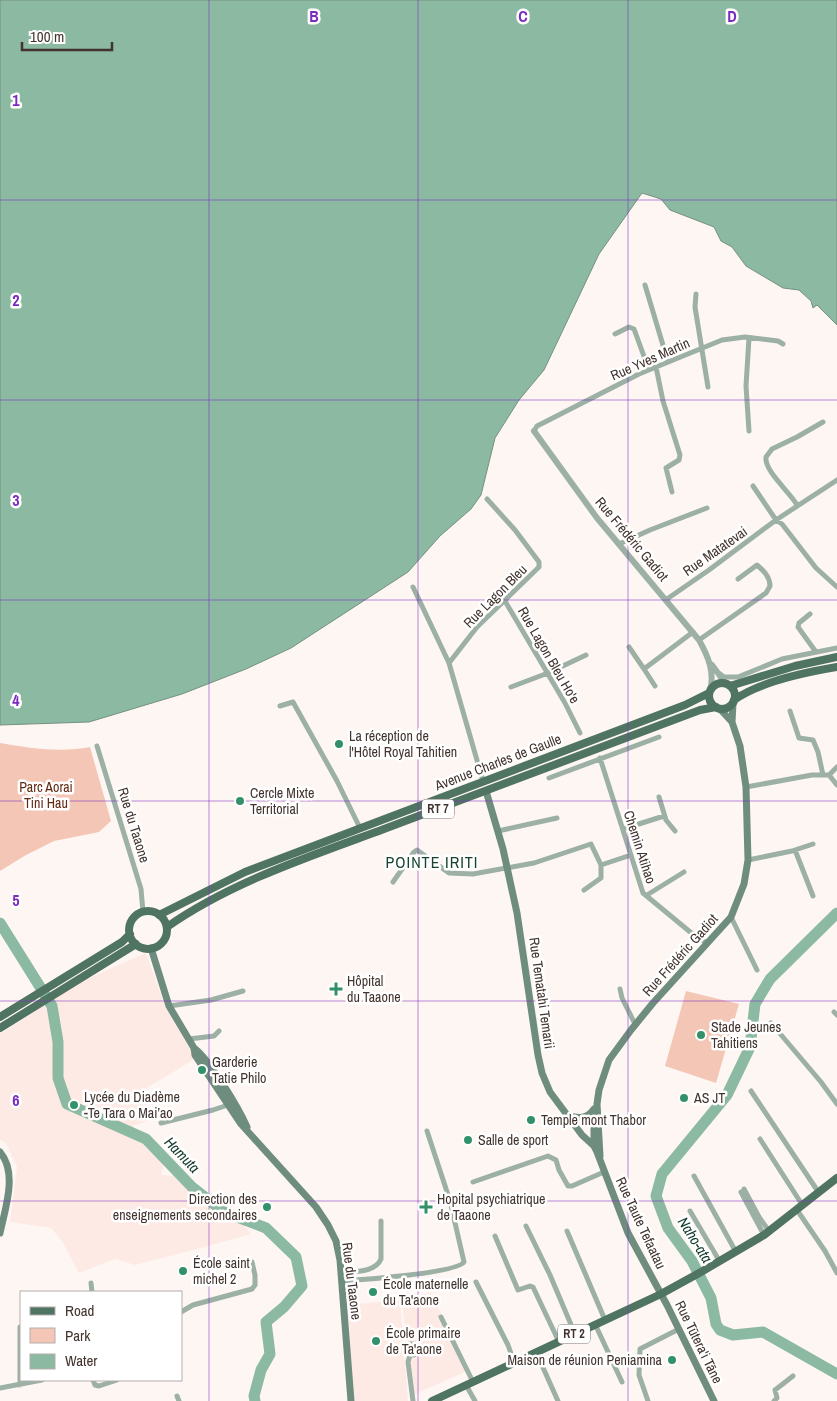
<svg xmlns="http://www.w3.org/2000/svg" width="837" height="1401" viewBox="0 0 837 1401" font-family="'Archivo Narrow',sans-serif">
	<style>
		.built { fill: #feeae4 }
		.green { fill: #f3c6b6 }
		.water { fill: #8bb9a2; stroke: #75917f }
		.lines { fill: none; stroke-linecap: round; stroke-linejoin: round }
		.river { stroke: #8bb9a2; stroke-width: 11 }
		.minor { stroke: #9cb0a5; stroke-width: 5 }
		.tertiary { stroke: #9cb0a5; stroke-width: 6 }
		.secondary { stroke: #6f8d7e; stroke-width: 7 }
		.primary { stroke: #4f7462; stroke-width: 8 }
		.grid { fill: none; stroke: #7b2cbf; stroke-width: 1; stroke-opacity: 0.55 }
		.poi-dot { fill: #32916a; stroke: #fff; stroke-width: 2 }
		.labels { text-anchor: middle; stroke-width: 5; stroke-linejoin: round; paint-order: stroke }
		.shield { fill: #fff; stroke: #7b706d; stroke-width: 1 }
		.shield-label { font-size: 12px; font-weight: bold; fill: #42332e }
		.street-label { font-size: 14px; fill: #42332e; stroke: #fff }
		.poi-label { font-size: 14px; fill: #42332e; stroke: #fff; text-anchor: start }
		.park-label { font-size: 14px; fill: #622913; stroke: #fff }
		.water-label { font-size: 15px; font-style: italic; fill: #133a29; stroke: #fff }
		.quarter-label { font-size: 16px; letter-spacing: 1px; fill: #174330; stroke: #fff }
		.grid-label { font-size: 16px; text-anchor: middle; font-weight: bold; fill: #7b2cbf; stroke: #fff; stroke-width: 5; stroke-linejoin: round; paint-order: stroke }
	</style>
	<rect width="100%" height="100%" fill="#fef6f3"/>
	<path class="built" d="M146 953 166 1009 198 1057 145 1089 150 1120 133 1126 164 1165 161 1175 174 1176 204 1202 238 1219 251 1234 208 1246 135 1265 115 1259 79 1273 62 1241 51 1228 10 1222 17 1167 6 1143 0 1140V1034L82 981Z
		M431 1292 467 1371 413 1395 402 1300Z
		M400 1300 408 1401H353L348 1305Z"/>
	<path class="green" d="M0 743C29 748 60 753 90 747L111 821 99 832 54 841 26 855 0 871Z
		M686 991 739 1004 716 1083 665 1066Z"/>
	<path class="water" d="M0 0H837V325L817 305 813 308 811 301 799 290 783 288 746 266 732 247 721 241 714 227 670 210 661 199 642 193 599 254 544 370 519 400 495 438 481 495 471 509 440 536 408 572 291 648 246 669 182 694 89 722 0 725Z"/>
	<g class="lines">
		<path class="river" d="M837 913 770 979 755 1004 750 1047 727 1095 662 1174 656 1196 668 1228 692 1261 711 1298 716 1324 720 1330 733 1335 763 1332 837 1374
			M0 923 52 1006 58 1042V1078L67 1104 146 1139 192 1187 224 1212 266 1228 296 1257 302 1286 284 1307 266 1322 270 1354 261 1370 254 1396 255 1401"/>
		<path class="minor" d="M645 285 668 362
			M696 294 695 307 708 387
			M615 334 629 327 634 329 649 370
			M749 338 746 386 749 431
			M656 367 663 401 680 455 679 460 666 468 672 492
			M534 431 537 426 543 423 639 374 722 340 745 337 778 341 783 344
			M753 486 776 520 782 524 816 568 837 587
			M797 505C790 492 764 471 766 457L772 449 797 437 823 422
			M619 544 650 530 707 508
			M413 587 449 663 483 781
			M667 599 709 570 776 520 837 480
			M505 601 565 703 580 733
			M810 614 799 623 798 627 816 652
			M699 640 766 593 770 586C770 577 764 571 757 565L738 579
			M629 647 644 669 693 632
			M449 663 477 627 539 567V562L515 530 487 499
			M644 669 655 686
			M720 674 724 677H738L782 659 837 648
			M511 687 548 673 586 655
			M280 706 293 702 337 781 360 828
			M790 711 799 738 813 740 818 752 823 775
			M97 746 141 889 143 912
			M600 758 643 893 695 936 707 943
			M829 775 837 785
			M549 778 659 737
			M746 787 812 775H829L837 767
			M659 797 666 820 675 831
			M623 829 664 816
			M498 831 557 818
			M795 850 813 896
			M748 860 792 851 813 844
			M393 882 414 852 417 850 449 873 473 874 534 863 591 844 601 865
			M584 890 601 878V865L631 855
			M647 895 684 872
			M731 917 757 970
			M620 989 622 998 635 1024
			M169 1006 211 1000 243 991
			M834 1012 837 1015
			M771 1023 821 1082 837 1104
			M189 1039 214 1036 219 1031
			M751 1091 819 1193
			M161 1123 213 1110 231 1104
			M760 1139 803 1206
			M694 1176 736 1252
			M473 1182 548 1156 556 1160 559 1170 568 1186H572L604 1172
			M744 1189 759 1217 769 1231
			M741 1192 764 1235
			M797 1210 825 1251 837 1273
			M690 1211 720 1262
			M526 1226 550 1275 575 1334
			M567 1231 605 1320
			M495 1236 518 1290 530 1286 533 1287 559 1342
			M341 1273C354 1271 375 1273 381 1259V1221
			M342 1281C360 1280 457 1273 464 1262L450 1201 427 1131
			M476 1282 508 1345 514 1362
			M91 1283 92 1292
			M181 1312 193 1305 252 1289 255 1285V1275L252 1262
			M441 1317 473 1382
			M595 1324 622 1382
			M536 1352 558 1401
			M410 1355H414L417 1352 418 1348 415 1344H409L406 1348 410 1355 408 1362 413 1401
			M93 1380 95 1385 99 1386 117 1380
			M20 1385V1327
			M466 1385 475 1401
			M0 1388 42 1380
			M177 1396 179 1401
			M648 1401 639 1375 640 1349 679 1329
			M774 1401 777 1398 775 1390 793 1376"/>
		<path class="tertiary" d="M534 431 597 518 699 640C708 656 715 672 710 691
			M712 665 726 684"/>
		<path class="secondary" d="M720 709 732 722
			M486 791 503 849 517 913 538 1055 542 1073 550 1092 582 1135 594 1146 597 1152 628 1233 667 1305 714 1401
			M151 948 169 1006 194 1048 195 1055 241 1124 316 1207 328 1225 336 1241 340 1260 351 1401
			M194 1048C210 1060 238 1107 247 1127
			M568 1115C579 1119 587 1119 594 1109
			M594 1146V1114
			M0 1152C18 1173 5 1209 0 1233
			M600 1156 597 1104 599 1090 609 1060 631 1030 653 1003 731 917 744 884 748 860 746 787 740 746 732 722 733 703"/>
		<path class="primary" d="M709 696a13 13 0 1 1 26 0a13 13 0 1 1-26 0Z
			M730 686 795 666 837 657
			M734 700C759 682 807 672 837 667
			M129 930a19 19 0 1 1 38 0a19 19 0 1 1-38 0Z
			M159 915 245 872 685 705 709 693
			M167 927C231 882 311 856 384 829 489 789 595 750 700 710L716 707
			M0 1017 122 942 130 934
			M0 1028 136 944
			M432 1401 661 1294 701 1272 764 1235 837 1178"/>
	</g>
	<path class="grid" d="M209 0V1401M418 0V1401M628 0V1401M0 200H837M0 400H837M0 600H837M0 801H837M0 1001H837M0 1201H837"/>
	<g class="poi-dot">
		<circle cx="339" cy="744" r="5"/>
		<circle cx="240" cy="801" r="5"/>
		<path d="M333.5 981.5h5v5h5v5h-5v5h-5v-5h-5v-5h5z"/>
		<circle cx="701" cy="1035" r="5"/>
		<circle cx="202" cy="1070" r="5"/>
		<circle cx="684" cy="1098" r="5"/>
		<circle cx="74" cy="1105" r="5"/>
		<circle cx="531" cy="1120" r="5"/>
		<circle cx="468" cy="1140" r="5"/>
		<circle cx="267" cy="1207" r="5"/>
		<path d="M423.5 1199.5h5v5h5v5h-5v5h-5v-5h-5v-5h5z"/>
		<circle cx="183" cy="1271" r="5"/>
		<circle cx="373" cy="1292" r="5"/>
		<circle cx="376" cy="1341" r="5"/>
		<circle cx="672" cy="1360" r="5"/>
	</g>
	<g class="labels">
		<g class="shield">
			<rect x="422" y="799.5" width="32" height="19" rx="4"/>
			<rect x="558" y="1324.5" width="32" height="19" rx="4"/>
		</g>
		<g class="shield-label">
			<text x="438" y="813">RT 7</text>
			<text x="574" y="1338">RT 2</text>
		</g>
		<g class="street-label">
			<text transform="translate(650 359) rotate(-24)" y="5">Rue Yves Martin</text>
			<text transform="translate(632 539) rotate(50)" y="5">Rue Frédéric Gadiot</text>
			<text transform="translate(715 551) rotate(-35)" y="5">Rue Matatevai</text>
			<text transform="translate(495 596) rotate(-45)" y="5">Rue Lagon Bleu</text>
			<text transform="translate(549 655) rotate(60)" y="5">Rue Lagon Bleu Ho'e</text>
			<text transform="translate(498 762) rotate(-21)" y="5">Avenue Charles de Gaulle</text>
			<text transform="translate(134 825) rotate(73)" y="5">Rue du Taaone</text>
			<text transform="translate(640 847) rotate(72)" y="5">Chemin Atihao</text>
			<text transform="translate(680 955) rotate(-48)" y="5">Rue Frédéric Gadiot</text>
			<text transform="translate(542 993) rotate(82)" y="5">Rue Tematahi Temarii</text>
			<text transform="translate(641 1223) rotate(65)" y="5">Rue Taute Tefaatau</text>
			<text transform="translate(352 1281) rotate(83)" y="5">Rue du Taaone</text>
			<text transform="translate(699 1342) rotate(64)" y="5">Rue Tūtera'i Tāne</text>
		</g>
		<g class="poi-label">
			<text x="349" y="741">La réception de<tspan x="349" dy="16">l'Hôtel Royal Tahitien</tspan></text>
			<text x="250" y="798">Cercle Mixte<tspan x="250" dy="16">Territorial</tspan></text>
			<text x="347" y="986">Hôpital<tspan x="347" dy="16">du Taaone</tspan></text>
			<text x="711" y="1032">Stade Jeunes<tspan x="711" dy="16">Tahitiens</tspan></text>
			<text x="212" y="1067">Garderie<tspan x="212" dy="16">Tatie Philo</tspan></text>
			<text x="84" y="1102">Lycée du Diadème<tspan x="84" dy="16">-Te Tara o Mai’ao</tspan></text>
			<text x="694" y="1103">AS JT</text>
			<text x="541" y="1125">Temple mont Thabor</text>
			<text x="478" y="1145">Salle de sport</text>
			<text x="257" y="1204" text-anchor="end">Direction des<tspan x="257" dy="16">enseignements secondaires</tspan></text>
			<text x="437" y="1204">Hopital psychiatrique<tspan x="437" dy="16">de Taaone</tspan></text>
			<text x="193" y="1268">École saint<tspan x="193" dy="16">michel 2</tspan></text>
			<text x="383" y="1289">École maternelle<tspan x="383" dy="16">du Ta'aone</tspan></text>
			<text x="386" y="1338">École primaire<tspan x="386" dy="16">de Ta'aone</tspan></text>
			<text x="662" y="1365" text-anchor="end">Maison de réunion Peniamina</text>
		</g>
		<g class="park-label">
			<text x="46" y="792">Parc Aorai<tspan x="46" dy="16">Tini Hau</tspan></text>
		</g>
		<g class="water-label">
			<text transform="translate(182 1155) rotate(46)" y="5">Hamuta</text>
			<text transform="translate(695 1240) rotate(58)" y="5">Naho-ata</text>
		</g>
		<g class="quarter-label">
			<text x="432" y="868">POINTE IRITI</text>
		</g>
	</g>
	<g class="grid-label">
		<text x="314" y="22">B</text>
		<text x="523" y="22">C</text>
		<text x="732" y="22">D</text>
		<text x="16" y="106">1</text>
		<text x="16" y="306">2</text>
		<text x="16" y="506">3</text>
		<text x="16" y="706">4</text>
		<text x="16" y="906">5</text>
		<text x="16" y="1106">6</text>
	</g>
	<rect x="20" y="1291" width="162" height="90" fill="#ffffff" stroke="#b3adab"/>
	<rect x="30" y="1307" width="25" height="8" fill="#4f7462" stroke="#b3adab"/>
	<text x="65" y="1316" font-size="15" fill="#42332e">Road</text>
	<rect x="30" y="1328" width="25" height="15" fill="#f3c6b6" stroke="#b3adab"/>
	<text x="65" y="1341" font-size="15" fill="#42332e">Park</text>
	<rect x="30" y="1354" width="25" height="15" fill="#8bb9a2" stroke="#b3adab"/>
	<text x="65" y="1366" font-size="15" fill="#42332e">Water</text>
	<path d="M22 42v8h90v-8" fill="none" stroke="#42332e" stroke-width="2.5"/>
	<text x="30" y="42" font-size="15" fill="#42332e" stroke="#ffffff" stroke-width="4" paint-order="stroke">100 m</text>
</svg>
